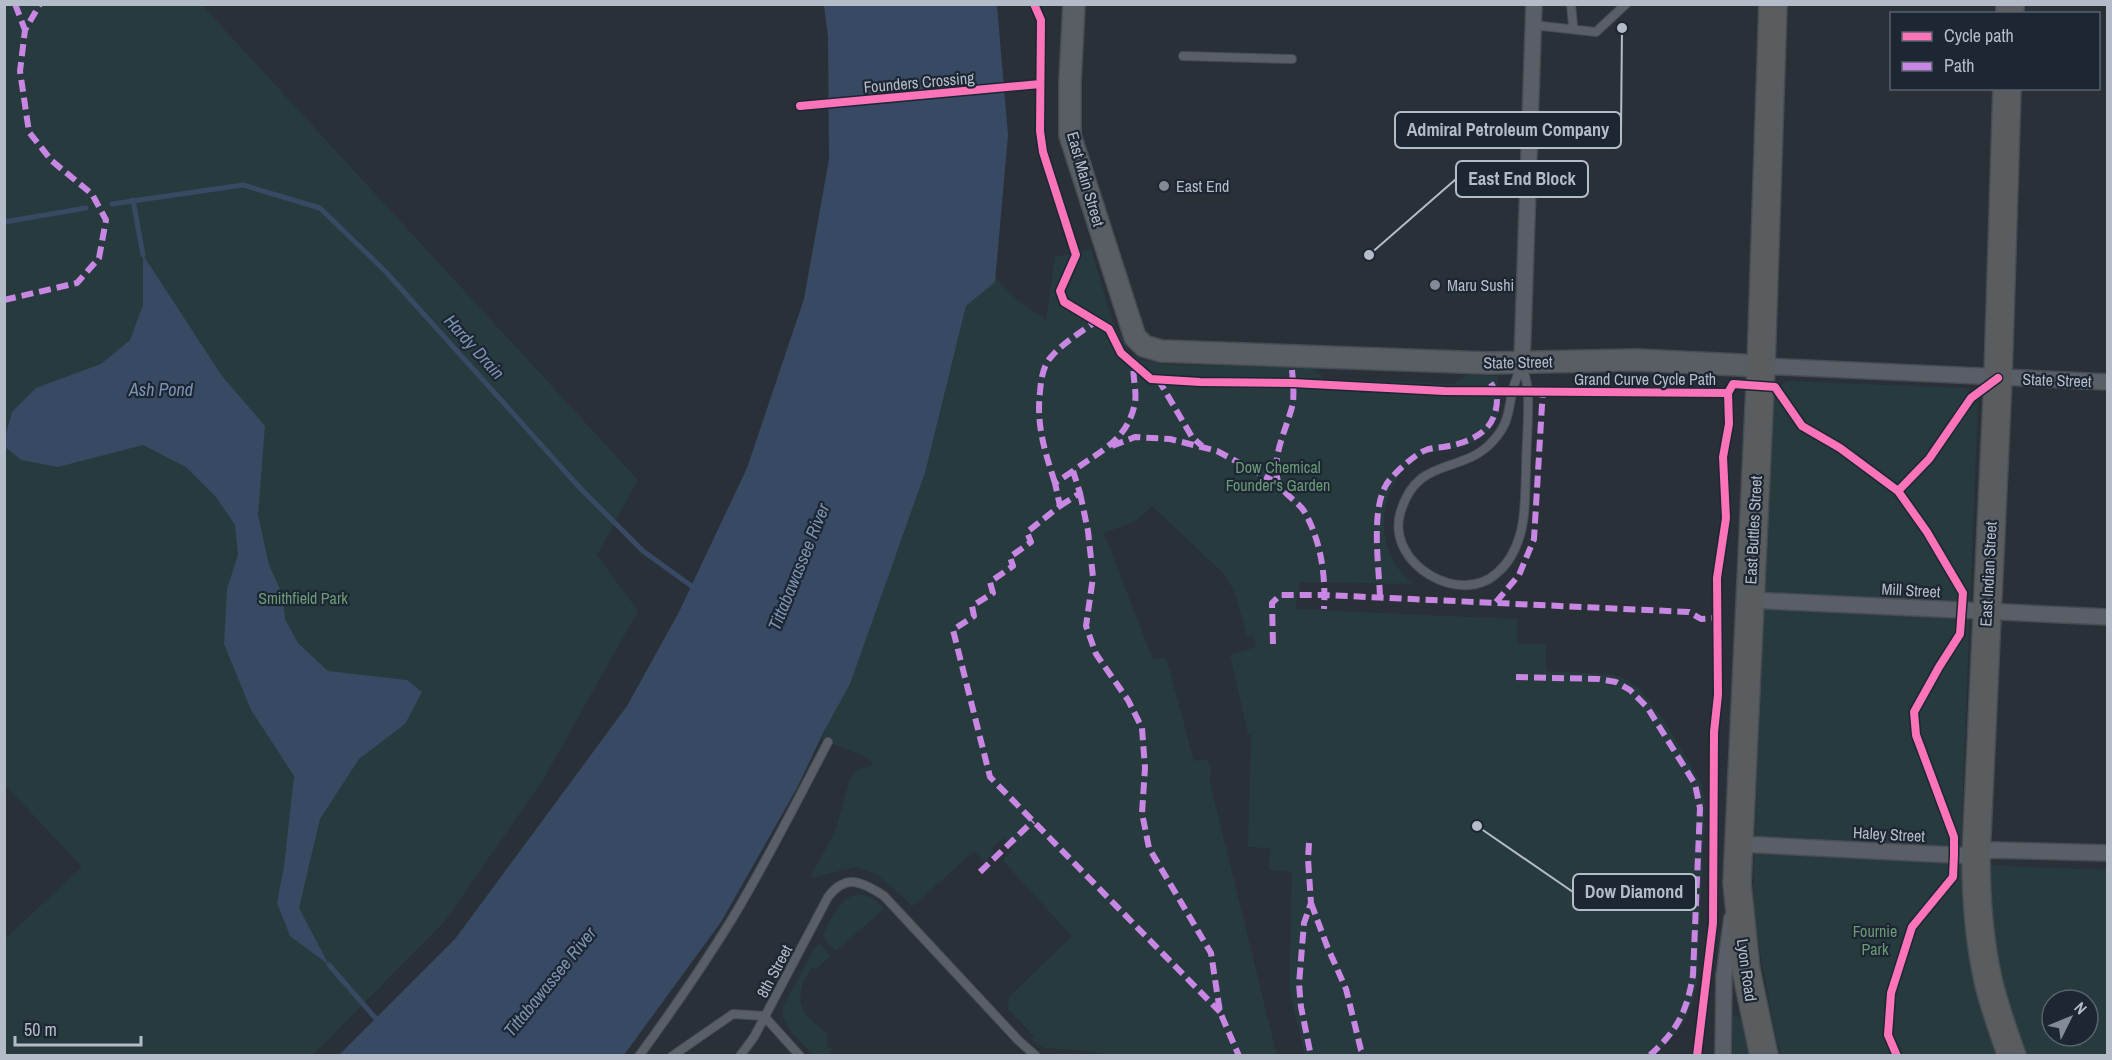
<svg xmlns="http://www.w3.org/2000/svg" width="2112" height="1060" viewBox="0 0 2112 1060" font-family="'Archivo Narrow',sans-serif">
	<style>
		.green { fill: #273a3e; fill-rule: evenodd }
		.water { fill: #384963 }
		.lines { fill: none; stroke-linecap: round; stroke-linejoin: round }
		.stream { stroke: #384963; stroke-width: 5 }
		.lane-casing { stroke: #484c53; stroke-width: 10 }
		.street-casing { stroke: #484c53; stroke-width: 18 }
		.secondary-casing { stroke: #484c53; stroke-width: 24 }
		.highway-casing { stroke: #474c53; stroke-width: 30 }
		.lane { stroke: #5a5e66; stroke-width: 8 }
		.street { stroke: #5a5e66; stroke-width: 15 }
		.secondary { stroke: #595d64; stroke-width: 21 }
		.highway { stroke: #5a5d60; stroke-width: 27 }
		.quiet { stroke: #c787e3; stroke-width: 6; stroke-dasharray: 12 6; stroke-linecap: butt }
		.cycleway-casing { stroke: #1d2633; stroke-width: 11 }
		.cycleway { stroke: #fb73b8; stroke-width: 8 }
		.poi-dot { fill: #848b96; stroke: #1d2633; stroke-width: 2 }
		.labels { text-anchor: middle; stroke-width: 4.5; stroke-linejoin: round; paint-order: stroke }
		.street-label { font-size: 16px; fill: #b4bcc9; stroke: #1d2633 }
		.poi-label { font-size: 16px; fill: #b4bcc9; stroke: #1d2633; text-anchor: start }
		.park-label { font-size: 16px; fill: #6b9a76; stroke: #1d2633 }
		.water-label { font-size: 18px; font-style: italic; fill: #7c92b1; stroke: #1d2633 }
		.leader { fill: none; stroke: #b4bcc9; stroke-width: 2 }
		.callout-dot { fill: #b4bcc9; stroke: #1d2633; stroke-width: 2 }
		.callout { fill: #1d2633; stroke: #b4bcc9; stroke-width: 2 }
		.callout-label { font-size: 18px; text-anchor: middle; font-weight: bold; fill: #b4bcc9 }
	</style>
	<rect width="100%" height="100%" fill="#2a3038"/>
	<path class="green" d="M5 5H202L638 480 597 555 638 611 543 780 445 921 313 1055H5V939L82 867 5 785Z
		M1091 249 1112 320 1130 353 1141 360 1173 365 1313 367 1324 379 1453 384 1468 374 1497 376C1499 391 1503 412 1493 425 1474 452 1454 446 1427 454 1399 461 1384 497 1384 524 1384 548 1394 568 1413 584L1300 582 1295 609 1517 619V643L1546 644V671L1611 674 1624 678 1638 687 1663 719 1701 783 1705 805 1697 985C1689 1017 1679 1034 1654 1055H1305L1289 990 1292 872 1269 870 1270 848 1248 847 1251 734H1248L1230 655 1256 647 1253 635 1247 636 1234 591 1224 574 1152 506 1136 521 1104 533 1153 660 1166 657 1194 761 1207 759 1211 767 1210 783 1277 1055H1107L1090 1051 1044 1048 1032 1040 1034 1036 1008 1009 1009 997 1072 936 1003 861 1013 848 1004 838 992 848 995 852 984 862 974 851 913 906 876 874 855 867 810 878 836 829 849 782 855 771 874 764 863 756 821 739 903 537 925 473 966 306 994 282 995 278 1016 299 1046 320 1055 257Z
		M1786 381 1966 388 1978 401 1960 864 2107 870V1055H1781L1775 1033 1754 917V861L1773 394ZM2052 1000H2088V1036H2052Z
		M860 894 873 898 884 909 836 951 825 940 823 934C833 917 838 897 860 894Z
		M820 944 831 956 816 969 812 967C803 980 796 996 804 1011 809 1020 821 1028 828 1035L827 1045 832 1050 827 1055H814C800 1041 781 1027 783 1006L816 946Z
		M1735 1014 1740 1018 1749 1055H1733L1732 1018Z"/>
	<path class="water" d="M824 5H997L1008 135 995 282 966 306 925 473 850 684 824 731 797 788 721 922 624 1055H339L455 939 627 706 679 612 747 468 804 299 829 159 828 37Z
		M143 255 222 376 265 426 258 515 269 565 283 596 285 619 298 643 328 671 407 680 422 692 405 724 359 759 320 819 299 908 329 965 290 936 277 903 284 866 294 776 251 710 224 644 227 589 238 555 235 525 216 497 186 467 143 445 58 467 21 460 5 447V437L12 412 36 388 101 364 130 340 143 305Z"/>
	<g class="lines">
		<path class="stream" d="M133 200 143 255
			M112 204 243 185 320 208 385 271 580 488 643 551 697 590
			M4 222 86 208
			M329 965 379 1022"/>
		<defs>
			<path id="lane" d="M1571 4 1573 25
				M1533 25 1596 32 1626 4
				M1183 56 1292 59
				M1522 363C1524 373 1528 384 1528 394 1529 420 1526 446 1526 471 1525 492 1526 515 1520 535 1516 549 1509 563 1497 573 1460 607 1387 564 1400 514 1416 455 1462 475 1492 442 1508 425 1508 414 1512 393 1514 383 1519 373 1522 363Z
				M639 1056C672 1011 703 966 732 919 767 861 797 801 828 742
				M672 1056 733 1014 764 1016 800 1056
				M740 1056 754 1037 828 897C846 873 863 882 884 896L1019 1041 1036 1056"/>
			<path id="street" d="M1522 363 1534 4
				M1761 366 2108 382
				M1749 600 2108 617
				M1739 844 1954 855 1976 856 1990 850 2108 853
				M1723 1056 1724 976 1732 918"/>
			<path id="secondary" d="M1074 4 1070 82V135L1135 337 1144 346 1161 351 1488 363 1636 360 1761 366"/>
			<path id="highway" d="M2010 14V4
				M2007 88 1998 378 1976 856C1976 898 1979 939 1988 980 1994 1006 2003 1031 2012 1056
				M1764 1056 1746 970 1737 883 1761 366 1773 4"/>
		</defs>
		<use href="#lane" class="lane-casing"/>
		<use href="#street" class="street-casing"/>
		<use href="#secondary" class="secondary-casing"/>
		<use href="#highway" class="highway-casing"/>
		<use href="#lane" class="lane"/>
		<use href="#street" class="street"/>
		<use href="#secondary" class="secondary"/>
		<use href="#highway" class="highway"/>
		<path class="quiet" d="M15 4 25 30
			M4 300 77 283 99 258 106 220 92 194 52 161 29 132 20 71 25 30 40 4
			M1292 370C1293 381 1294 392 1293 403 1288 426 1269 460 1279 484 1284 494 1298 502 1304 511 1321 540 1326 577 1324 609
			M1158 379 1192 437 1202 446
			M1112 446 1135 437 1170 439 1217 451 1279 484
			M1073 471 1055 483 1060 506 1027 532 1031 542 1010 557 1013 566 990 582 993 593 972 606 974 616 953 630 990 777 1220 1012
			M1055 483C1045 452 1036 425 1040 392 1041 379 1043 366 1051 357 1063 343 1081 332 1095 322
			M1080 493 1088 531 1093 577 1086 626 1096 654 1128 700 1142 728 1145 768 1142 813 1149 848 1211 953 1220 1012 1239 1056
			M1060 506 1080 493 1073 471C1101 450 1127 441 1135 403 1137 390 1132 377 1134 365
			M1380 597C1379 567 1371 514 1385 487 1389 477 1416 453 1426 450 1433 447 1441 448 1449 446 1468 442 1489 434 1495 413 1499 398 1497 391 1488 379
			M1496 602 1519 575 1534 539 1543 388
			M1273 644 1272 603 1280 595H1325L1689 612 1701 619 1717 618
			M1516 677 1598 679 1616 682 1630 690 1647 707 1695 784 1700 808 1693 975C1687 1012 1677 1031 1649 1056
			M1309 843 1308 859 1311 903 1304 923 1299 984 1301 1007 1311 1056
			M980 872 1033 821
			M1311 903 1327 946 1346 989 1361 1050 1365 1056"/>
		<defs>
			<path id="cycleway" d="M1034 4 1041 20 1040 131 1043 152 1076 255 1060 291 1064 302 1109 329 1121 353 1151 379 1200 382 1293 383 1444 391 1728 393 1733 384 1775 387 1802 426 1840 448 1898 491 1927 532 1963 593 1960 634 1939 667 1914 712 1916 735 1954 837V855L1953 877 1912 927 1891 993 1888 1035 1897 1056
				M800 106 1040 84
				M1898 491 1929 459 1971 398 1998 378
				M1697 1056 1713 923 1714 732 1718 695 1717 578 1726 518 1723 457 1729 424 1728 393"/>
		</defs>
		<use href="#cycleway" class="cycleway-casing"/>
		<use href="#cycleway" class="cycleway"/>
	</g>
	<g class="poi-dot">
		<circle cx="1164" cy="186" r="6"/>
		<circle cx="1435" cy="285" r="6"/>
	</g>
	<g class="labels">
		<g class="street-label">
			<text transform="translate(919 82) rotate(-5)" y="6">Founders Crossing</text>
			<text transform="translate(1086 179) rotate(74)" y="6">East Main Street</text>
			<text transform="translate(1518 362) rotate(-1)" y="6">State Street</text>
			<text x="1645" y="385">Grand Curve Cycle Path</text>
			<text transform="translate(2057 380) rotate(2)" y="6">State Street</text>
			<text transform="translate(1753 530) rotate(-87)" y="6">East Buttles Street</text>
			<text transform="translate(1988 574) rotate(-87)" y="6">East Indian Street</text>
			<text transform="translate(1911 590) rotate(3)" y="6">Mill Street</text>
			<text transform="translate(1889 834) rotate(3)" y="6">Haley Street</text>
			<text transform="translate(1747 970) rotate(82)" y="6">Lyon Road</text>
			<text transform="translate(774 971) rotate(-62)" y="6">8th Street</text>
		</g>
		<g class="poi-label">
			<text x="1176" y="192">East End</text>
			<text x="1447" y="291">Maru Sushi</text>
		</g>
		<g class="park-label">
			<text x="1278" y="473">Dow Chemical<tspan x="1278" dy="18">Founder's Garden</tspan></text>
			<text x="303" y="604">Smithfield Park</text>
			<text x="1875" y="937">Fournie<tspan x="1875" dy="18">Park</tspan></text>
		</g>
		<g class="water-label">
			<text transform="translate(474 347) rotate(48)" y="6">Hardy Drain</text>
			<text x="161" y="396">Ash Pond</text>
			<text transform="translate(799 567) rotate(-68)" y="6">Tittabawassee River</text>
			<text transform="translate(550 982) rotate(-51)" y="6">Tittabawassee River</text>
		</g>
	</g>
	<path class="leader" d="M1622 28L1621 130M1369 255L1456 179M1477 826L1573 892"/>
	<g class="callout-dot">
		<circle cx="1622" cy="28" r="6"/>
		<circle cx="1369" cy="255" r="6"/>
		<circle cx="1477" cy="826" r="6"/>
	</g>
	<g class="callout">
		<rect x="1395" y="112" width="226" height="36" rx="6"/>
		<rect x="1456" y="161" width="132" height="36" rx="6"/>
		<rect x="1573" y="874" width="123" height="36" rx="6"/>
	</g>
	<g class="callout-label">
		<text x="1508" y="136">Admiral Petroleum Company</text>
		<text x="1522" y="185">East End Block</text>
		<text x="1634" y="898">Dow Diamond</text>
	</g>
	<rect width="2112" height="1060" fill="none" stroke="#b4bcc9" stroke-width="12"/>
	<rect x="1890" y="12" width="210" height="78" fill="#1d2633" stroke="#59626f" stroke-width="1.5"/>
	<rect x="1902" y="32" width="30" height="9" fill="#fb73b8" stroke="#59626f" stroke-width="1.5"/>
	<text x="1944" y="42" font-size="18" fill="#b4bcc9">Cycle path</text>
	<rect x="1902" y="62" width="30" height="9" fill="#c787e3" stroke="#59626f" stroke-width="1.5"/>
	<text x="1944" y="72" font-size="18" fill="#b4bcc9">Path</text>
	<g transform="translate(2070 1018) rotate(47)"><circle r="28" fill="#1d2633" stroke="#59626f" stroke-width="1.5"/>
	<path d="M0-4.5L10 22L0 15L-10 22Z" fill="#848b96"/>
	<text y="-9" font-size="16" font-weight="bold" text-anchor="middle" fill="#b4bcc9">N</text>
	</g>
	<path d="M15 1036v9h126v-9" fill="none" stroke="#b4bcc9" stroke-width="3"/>
	<text x="24" y="1036" font-size="18" fill="#b4bcc9" stroke="#1d2633" stroke-width="4.5" paint-order="stroke">50 m</text>
</svg>
